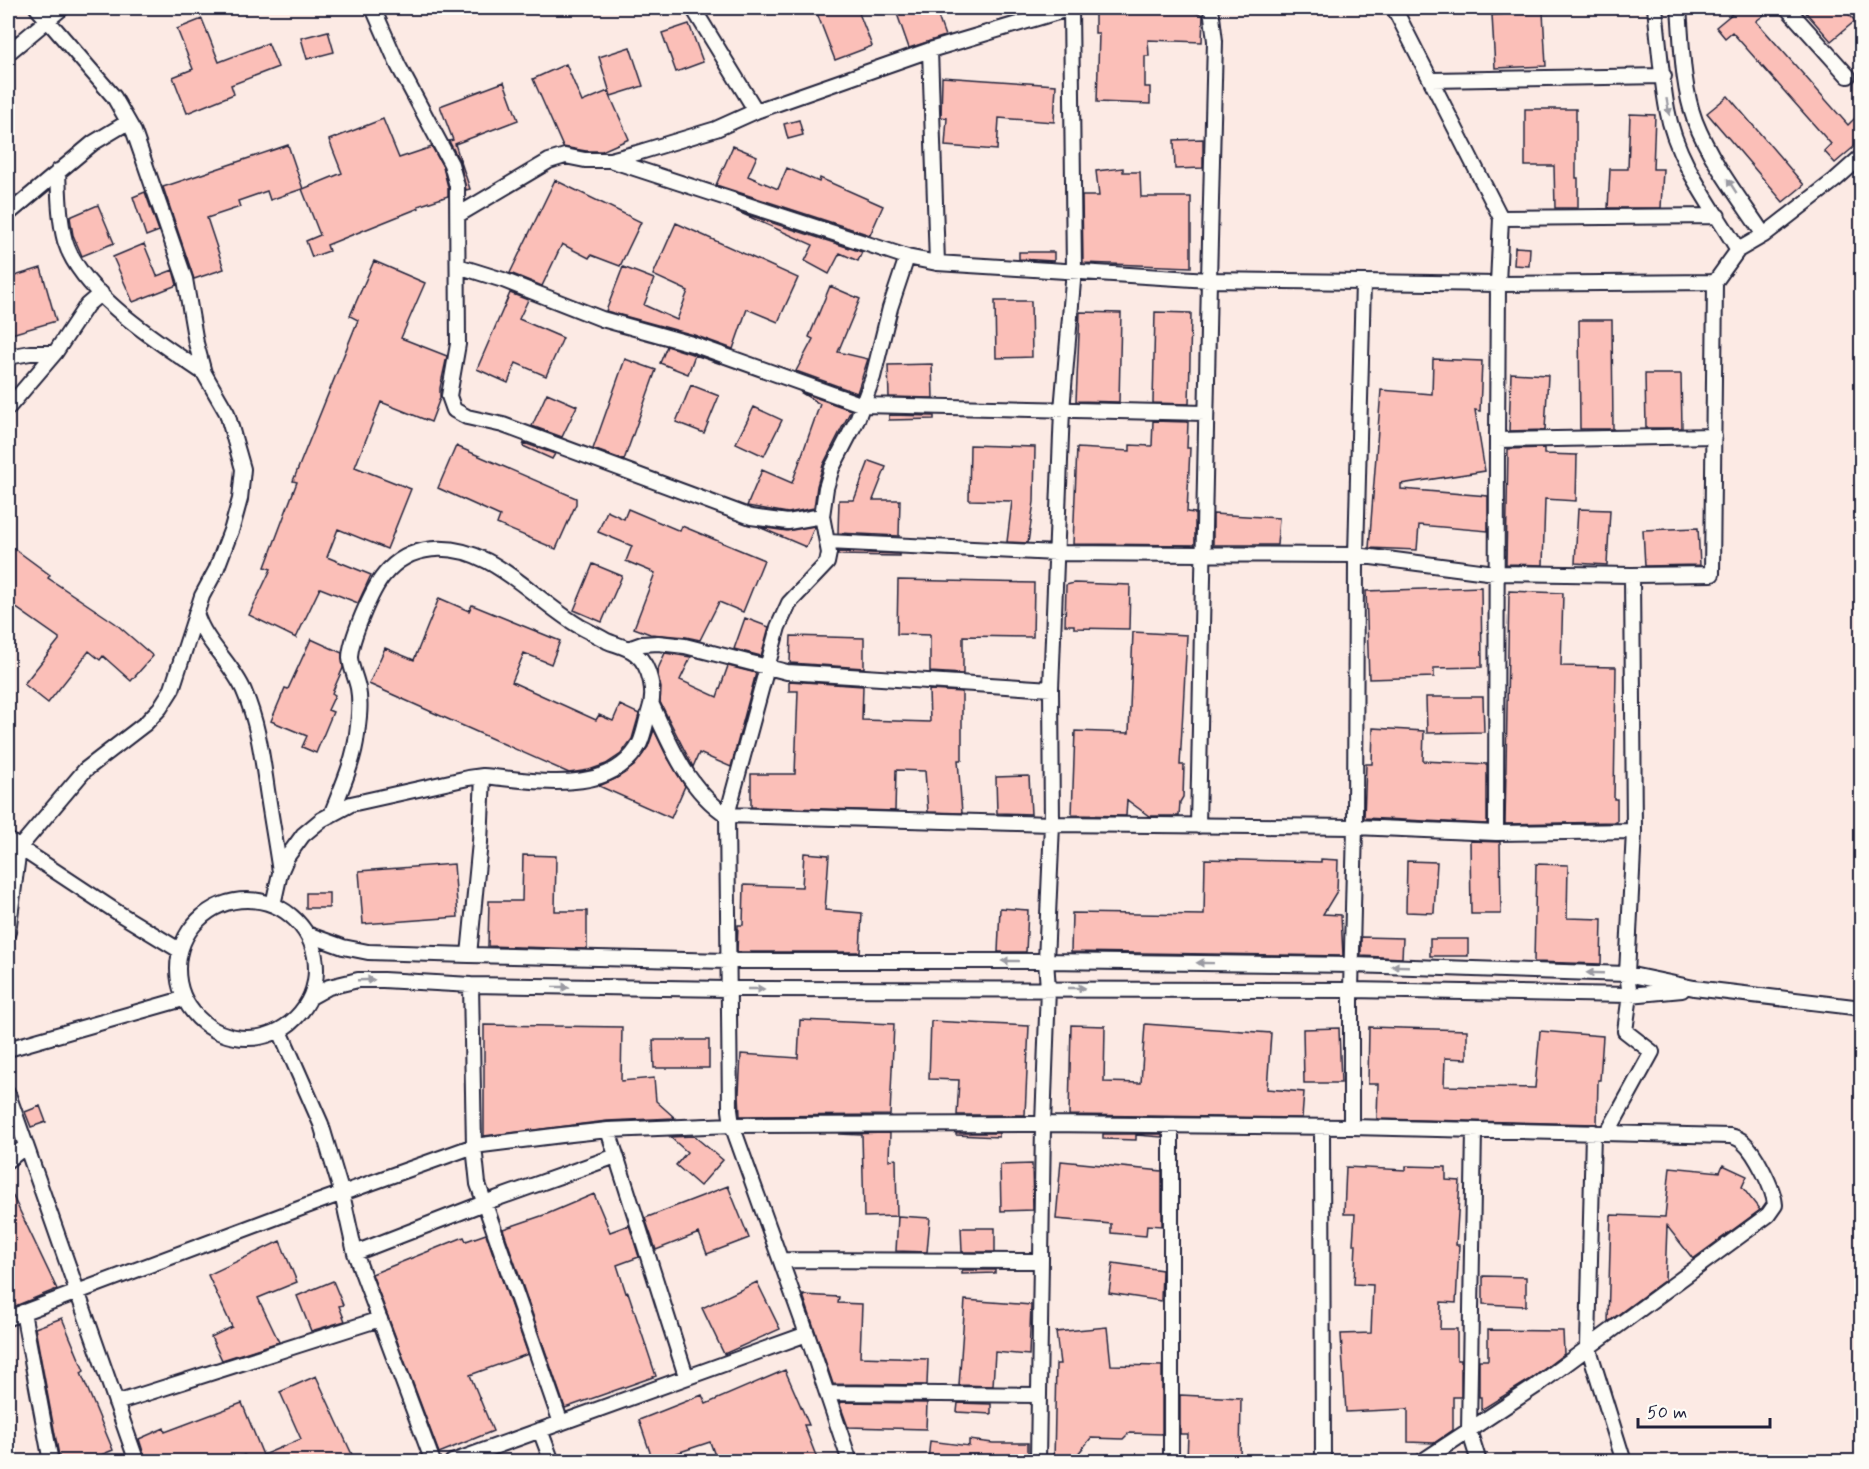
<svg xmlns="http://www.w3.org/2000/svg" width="1869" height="1469" viewBox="0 0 1869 1469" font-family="Mynerve,sans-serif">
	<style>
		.building { fill: #fbbfb8; stroke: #22223b; stroke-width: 1.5 }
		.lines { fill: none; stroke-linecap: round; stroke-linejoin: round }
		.street-casing { stroke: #22223b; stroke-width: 18 }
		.street { stroke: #fdfcf7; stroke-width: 14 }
		.oneway { fill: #9a9aa2 }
	</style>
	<rect width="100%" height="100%" fill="#fceae4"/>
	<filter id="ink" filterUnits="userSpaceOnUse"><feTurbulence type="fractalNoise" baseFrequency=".0167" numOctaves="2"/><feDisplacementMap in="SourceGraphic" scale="12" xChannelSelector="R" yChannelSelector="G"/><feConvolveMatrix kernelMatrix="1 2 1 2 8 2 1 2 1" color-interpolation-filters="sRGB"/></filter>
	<g filter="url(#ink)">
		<path class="building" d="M815 8H857L872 46 835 60Z
			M895 8H935L945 36 909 48Z
			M1095 8H1183L1203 15 1202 42 1148 40 1149 56H1145V87H1150V104L1097 102 1099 33H1095Z
			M1739 8H1757L1764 15 1756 21 1848 125 1855 118 1862 126V140L1835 163 1824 151 1831 144 1732 32 1725 38 1716 27Z
			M1802 8H1843L1855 21 1831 41Z
			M1543 12 1546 66 1495 68 1492 15Z
			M202 19 219 62 268 43 278 67 231 85 234 94 187 113 173 77 193 69 177 29Z
			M689 24 703 62 676 72 662 33Z
			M328 31 334 52 307 59 301 38Z
			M630 47 643 86 611 96 599 57Z
			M566 64 582 102 608 91 629 139 602 151H586L563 147 533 79Z
			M942 77 1056 85 1054 122 999 118 997 150 945 146 947 118 941 117Z
			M504 82 518 120 455 144 470 189 466 190 460 162 449 141 453 140 440 106Z
			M1728 96 1804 185 1783 202 1707 113Z
			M1525 109H1576V178H1578V208H1555L1554 166H1525Z
			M1630 114 1655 115 1653 169H1663L1661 208H1608L1610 169H1628Z
			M383 119 399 158 432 147 443 167 448 187V196L418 206 419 208 327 245 329 251 312 257 306 241 320 235 302 189 270 200 267 191 238 201 240 207 207 218 224 269 194 279 163 187 288 145 303 189 342 173 329 140Z
			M799 120 803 135 788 139 784 124Z
			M1203 139V168L1175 169 1174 140Z
			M733 146 757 156 748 176 778 189 787 168 819 182 820 178 883 206 870 235 716 185Z
			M1123 168V172H1140L1141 197H1191V267L1083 263 1082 196H1099L1096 171Z
			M555 180 641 222 620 266 591 255 589 258 562 244 542 286 510 273Z
			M145 192 159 231 146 236 133 197Z
			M98 205 114 243 82 256 73 235 70 217Z
			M736 211 862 252 858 261 840 253 829 274 805 261 813 245Z
			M676 223 798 278 778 322 747 309 733 349 694 335 606 311 623 267 654 279 644 305 677 320 688 291 653 275Z
			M144 244 157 276 173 270 177 285 133 302 113 257Z
			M1515 247 1530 248 1529 266 1514 265Z
			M1019 252H1054V261L1019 259Z
			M374 261 425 283 401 338 447 356 440 388V398L431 422 381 402 355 467 411 489 387 549 338 529 327 557 371 575 358 603 320 588 296 638 249 615 271 569 265 567 297 482 293 481 358 320 350 316Z
			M41 268 56 321 8 335V278Z
			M830 286 860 299 838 352 868 359 857 393 796 371 813 339 809 337Z
			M510 293 528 300 519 319 563 338 546 376 516 363 508 383 477 369Z
			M995 301H1031L1032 357 996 358Z
			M1080 312 1121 313 1119 402 1076 401Z
			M1155 312 1191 313 1189 404 1153 403Z
			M1579 320H1612L1613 429H1580Z
			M667 346 689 353 721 364 695 355 688 374 660 363Z
			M625 359 656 370 624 460 593 449Z
			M1433 359 1482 361 1480 411 1475 410 1485 471 1401 484V489L1488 496V531L1419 525 1417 550 1369 548 1381 390 1432 394Z
			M932 364 933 398 889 397 888 365Z
			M1511 373 1548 375 1545 430 1509 431Z
			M1645 374H1681L1682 428H1646Z
			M691 385 719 396 704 433 676 422Z
			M800 392 851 410 823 465 817 486 814 508 788 513 747 506 762 470 792 483 820 404Z
			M547 393 577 406 562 437 532 426Z
			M754 407 782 420 764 456 736 443Z
			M889 415 934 416V419L889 420Z
			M1153 421 1188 422 1187 448H1190L1187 512 1195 513V545L1073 544 1077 448 1130 451V445L1152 446Z
			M524 443 555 454 552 459 523 446Z
			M970 445 1035 447 1034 502 1028 543 1007 542 1012 501 969 500Z
			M456 446 576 498V504L556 549 497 524 500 516 438 488Z
			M1544 448V454L1577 455 1576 501 1545 499 1543 565 1506 564 1508 449Z
			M869 461 886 467 873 500H900L899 536 838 533 839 500H854Z
			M628 509 680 531 682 526 764 560 743 612 719 602 700 640 686 637 650 634 634 628 655 573 626 561 632 546 598 532 607 511 624 519Z
			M1578 509 1610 510 1607 565 1575 563Z
			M1213 514 1279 518 1277 545H1213Z
			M815 526 806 547 759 527 787 531Z
			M1698 528 1700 565 1645 566 1643 530Z
			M8 544 50 575 48 578 115 623 153 656 131 681 103 656 100 660 89 651 48 703 24 684 59 640V638L8 602Z
			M838 552 899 554V556L838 555Z
			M593 564 622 576 602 622 574 610Z
			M898 580 1034 583 1033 637 963 636V674L930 672V635L897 634Z
			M1074 583 1130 585 1129 629 1074 628V625H1065L1066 585Z
			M1481 587 1482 667 1434 668V677L1369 679 1366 591Z
			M1509 591 1563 593 1561 666 1616 667 1614 799H1617V822L1505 824Z
			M439 598 469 611 472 605 560 641 551 664 524 653 512 682 596 720 599 715 613 721 620 705 639 714 640 711 632 739 621 754 606 764 589 770 569 773 369 684 385 648 414 660Z
			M745 618 769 627 761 656 734 649Z
			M1133 632 1187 635 1180 765H1184L1183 797 1180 802 1179 816H1149L1127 800 1126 816 1072 815 1075 731 1129 733Z
			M791 636 864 638V668L790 663Z
			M311 639 342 653 343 668 332 693 335 695 328 710 333 712 316 753 302 747 307 736 271 721 285 688 288 689Z
			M665 653 691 657 680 680 717 697 728 666 756 673 731 767 699 753 693 767 690 761 660 702 661 688 657 671Z
			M789 681 863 686 862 720 930 722 929 690 962 692V760H958L962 813 928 812 925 771 896 770 895 811 751 807V774H795L798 691H789Z
			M1426 697H1483L1484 732 1427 733Z
			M1373 728 1424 731 1423 761 1487 764V824L1364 818 1366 764H1372Z
			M654 730 666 755 685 786 671 818 599 786 615 779 634 766 648 747Z
			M1029 776 1031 814 997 813 996 777Z
			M1470 841 1500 842 1501 914H1471Z
			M804 853 829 855 825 910 862 913 860 952H737L738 925H743L744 885 802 887Z
			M523 855 556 856 555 911H587V949L488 946 489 901H522Z
			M1205 859 1321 862V859L1338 860 1337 891 1323 914 1341 915 1343 956 1071 952 1072 913 1204 915Z
			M1407 861 1437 862 1434 913 1406 912Z
			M454 864 458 917 363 924 359 871Z
			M1536 864 1568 865 1567 918 1602 919 1601 964 1534 962Z
			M306 893H329V908H306Z
			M1000 908 1028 910 1026 952H998Z
			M1361 937 1403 938 1402 958 1361 956Z
			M1430 939H1468V956H1430Z
			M800 1020 894 1024 890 1115 740 1116 739 1093 741 1054 798 1058Z
			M931 1021 1029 1026 1025 1115H957L959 1080 929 1079Z
			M1145 1024 1271 1033 1267 1089 1304 1092 1302 1118 1069 1115 1071 1025 1105 1026 1104 1082 1141 1083Z
			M484 1025 622 1027 621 1081 654 1078 656 1101 675 1118 607 1121 484 1136Z
			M1369 1027 1467 1030V1059L1445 1058 1444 1086 1535 1088 1540 1031 1603 1036 1600 1080H1598L1597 1124 1377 1119 1378 1084H1368Z
			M1339 1028 1341 1083H1304L1303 1029Z
			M653 1040H709V1068H654Z
			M40 1106 46 1122 31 1127 25 1112Z
			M890 1133 889 1160 896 1159 897 1216 864 1217 862 1135 839 1134Z
			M956 1133H999V1137L956 1135Z
			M1103 1134H1162V1137L1136 1135V1140L1103 1139Z
			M694 1136 723 1160 700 1186 676 1165 687 1152 670 1137Z
			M1061 1161 1162 1171V1226L1147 1225 1146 1236 1111 1233V1224L1056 1219Z
			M1032 1164 1033 1210 1001 1211 1000 1165Z
			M1723 1165 1747 1176 1742 1187 1760 1210 1693 1259 1667 1226 1665 1280 1608 1322 1611 1215 1665 1217 1670 1167 1720 1172Z
			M1406 1166 1446 1167V1180L1460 1181 1456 1245H1459L1456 1303 1441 1302 1440 1329H1457V1360H1461V1397H1453V1430L1434 1443 1408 1442V1409L1346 1412 1341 1334 1371 1333 1373 1285 1354 1284 1356 1244H1353L1355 1214H1344L1346 1167 1406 1170Z
			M8 1186 57 1289 8 1309Z
			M728 1186 749 1238 707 1254 699 1233 656 1250 645 1218Z
			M594 1194 610 1232 629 1225 639 1257 617 1265 626 1293 628 1292 656 1376 565 1408 503 1229 547 1214Z
			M898 1216 930 1218 927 1252 896 1251Z
			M961 1228H995V1252H962Z
			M486 1234 528 1354 470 1375 493 1431 439 1453 372 1274 464 1237 466 1241Z
			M280 1241 297 1282 258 1298 279 1342 222 1360 211 1337 232 1327 208 1275Z
			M1113 1263 1162 1270 1161 1301 1109 1293Z
			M962 1270H995V1273L962 1274Z
			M1483 1276 1526 1277V1306L1483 1304Z
			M333 1281 343 1305 339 1306 345 1321 311 1331 297 1296Z
			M757 1282 780 1329 724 1354 702 1308Z
			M803 1295 839 1297 838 1303 862 1304 860 1357 928 1359 927 1385 833 1384Z
			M965 1300 1031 1305 1029 1355 995 1352 993 1386 959 1385Z
			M62 1318 84 1371 81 1373 113 1450 94 1458 95 1461H60L35 1328Z
			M1107 1327 1111 1365 1162 1366V1434L1129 1433 1123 1439 1091 1438 1077 1455 1084 1461H1054L1056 1364H1060L1056 1332Z
			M1488 1330 1563 1331 1564 1354 1531 1379 1481 1410V1397H1479V1360H1488Z
			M785 1370 809 1425H804L818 1461H717L710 1442 653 1461 639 1420 702 1395 706 1404Z
			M316 1376 355 1461H247H248L246 1456 244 1455 227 1461H146L139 1439 164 1428 165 1432 242 1403 263 1455 301 1439 280 1392Z
			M1180 1395 1241 1398 1240 1461H1187L1188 1434H1180Z
			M839 1402 927 1403 926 1429 848 1427Z
			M958 1403 991 1404V1414L957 1412Z
			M969 1440 993 1443H1028V1461H928L930 1441 969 1446Z"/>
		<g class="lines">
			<defs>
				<path id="street" d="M373 8 398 65 451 164 457 186 458 344 449 396 454 410 467 417 503 425 751 517 788 522 822 516
					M693 8 756 111
					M1394 8 1501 218 1498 284 1497 440
					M1655 8C1659 41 1661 76 1667 109 1676 161 1712 206 1738 250
					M1679 8C1682 44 1682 86 1695 121 1711 162 1740 199 1764 235
					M1787 8 1848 76
					M8 53 62 8
					M1431 80 1664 76
					M610 160 907 257 937 263
					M58 171C59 195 59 218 65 241 81 294 160 343 204 373
					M8 214 93 143 128 122
					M458 215 549 161 565 156 585 160H610L637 153 716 129 756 111 930 50
					M1501 218 1718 216
					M458 266 503 280 602 319 692 344 863 405 1205 413
					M8 357 30 353H55
					M8 408 55 353 87 305 101 293
					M828 542 1057 553 1356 555 1495 573 1632 575 1712 574 1715 282
					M196 613C205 643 232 663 244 691 258 723 262 756 267 790 271 817 276 844 280 872
					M628 649 642 644 658 643 685 646 787 672 1051 689
					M652 705C670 745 689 791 727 815L1052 824 1355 827 1496 833 1634 831
					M1198 826 1209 280 1363 282
					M1496 833 1497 440 1714 436
					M8 840 120 914 179 950
					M178 969a69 69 0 1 1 138 0a69 69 0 1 1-138 0Z
					M273 905 280 873 287 857 303 835 321 820 351 804 468 778 483 776C532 780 612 798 640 743 644 734 646 722 649 712 656 694 651 667 636 654 628 647 616 645 607 641 598 636 588 631 579 626 547 607 520 578 487 561 451 543 410 543 384 575 372 589 350 640 350 658 351 668 356 678 358 688 361 703 359 719 357 734 354 762 341 789 331 815
					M8 932 19 848 85 770 146 723 160 708 172 689 202 596 216 570 232 528 240 499 243 469 227 413 204 373 196 343 185 279 134 132 114 97 37 8
					M307 934 343 947 368 952 469 955 728 961H1046L1353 965 1627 974 1694 988 1862 1008
					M469 955 480 842 483 776
					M471 985 474 1146 478 1184 561 1423
					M311 997 329 987 358 980H383L471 985 728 989 1351 990 1630 995 1682 990
					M280 1031 321 1124 342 1194 355 1253 433 1462
					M8 1049 183 999
					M8 1094 137 1462
					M1171 1125V1462
					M1322 1127 1323 1462
					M1351 1127V990L1355 827 1356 555 1363 282 1498 284 1715 282 1738 250 1764 235 1835 180 1862 156
					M608 1130 686 1376
					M1474 1130 1469 1430 1479 1462
					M1593 1132 1588 1346 1624 1462
					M1608 1132 1652 1052 1625 1031 1630 995 1627 974 1634 831 1632 575
					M8 1160 25 1147
					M355 1253 484 1203 616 1156
					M781 1260 1041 1261
					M23 1312 51 1462
					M8 1318 312 1204 474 1146 562 1135 608 1130 732 1125 1043 1124 1351 1127 1730 1136C1735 1137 1739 1138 1743 1142 1755 1152 1774 1189 1775 1205L1768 1215 1536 1386 1421 1462
					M827 1393 1039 1395
					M116 1403 380 1319
					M540 1430 552 1462
					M452 1462 807 1334
					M850 1462 807 1334 732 1125 730 1110 727 815 778 627 789 603 827 563 829 553 822 516 826 488 832 468 857 420 873 377 890 308 907 257
					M1038 1462 1043 1124 1048 988 1046 961 1052 824 1051 689 1062 410 1074 270 1071 8 930 50 937 263 1209 280 1215 41 1211 8"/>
			</defs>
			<use href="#street" class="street-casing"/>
			<use href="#street" class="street"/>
		</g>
		<defs><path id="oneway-solid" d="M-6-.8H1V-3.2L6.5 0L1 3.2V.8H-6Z" transform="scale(1.5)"/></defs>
		<g class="oneway">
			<use href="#oneway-solid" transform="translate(1668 107) rotate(80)"/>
			<use href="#oneway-solid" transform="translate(1732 186) rotate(-123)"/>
			<use href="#oneway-solid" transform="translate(1010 961) rotate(180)"/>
			<use href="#oneway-solid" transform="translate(1205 963) rotate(-179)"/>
			<use href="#oneway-solid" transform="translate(1400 966) rotate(-178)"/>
			<use href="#oneway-solid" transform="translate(1595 973) rotate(-178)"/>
			<use href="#oneway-solid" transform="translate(366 980) rotate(-2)"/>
			<use href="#oneway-solid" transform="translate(561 987) rotate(1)"/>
			<use href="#oneway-solid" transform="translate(1077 988)"/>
			<use href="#oneway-solid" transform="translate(756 989)"/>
		</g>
	</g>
	<rect width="1869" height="1469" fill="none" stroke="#fdfcf7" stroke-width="30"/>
	<rect x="15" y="15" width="1839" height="1439" fill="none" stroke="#22223b" stroke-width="2" filter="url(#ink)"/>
	<path d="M1638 1418v9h132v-9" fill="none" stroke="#22223b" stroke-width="3"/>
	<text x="1647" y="1418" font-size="18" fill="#22223b" stroke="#fdfcf7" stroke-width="4.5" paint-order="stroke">50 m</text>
</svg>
